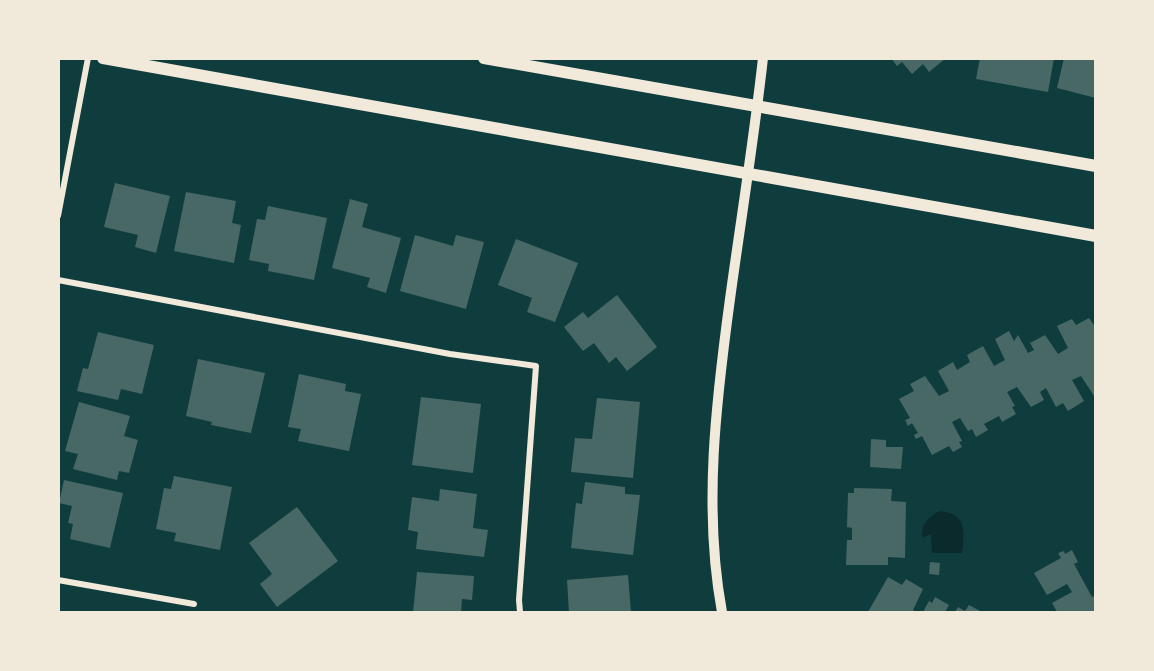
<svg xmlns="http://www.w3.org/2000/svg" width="1154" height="671" viewBox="0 0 1154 671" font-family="'DejaVu Sans',sans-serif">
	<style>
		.water { fill: #0a2a2b }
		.building { fill: #486865 }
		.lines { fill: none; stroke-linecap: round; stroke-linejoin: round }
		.minor { stroke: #f1e9da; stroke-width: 6 }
		.tertiary { stroke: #f1e9da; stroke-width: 10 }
		.secondary { stroke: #f1e9da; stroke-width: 12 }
	</style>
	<rect width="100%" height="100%" fill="#0f3d3e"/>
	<path class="water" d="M940 511C967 514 965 532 962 553H932L931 534 922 538C921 524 929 516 940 511Z"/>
	<path class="building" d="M891 58H946L929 72 923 64 912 74 902 62 897 66Z
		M980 58H1054L1048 92 976 79Z
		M1064 58H1096V98L1057 88Z
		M115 183 170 196 156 253 135 247 138 235 104 227Z
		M186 192 236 201 232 223 241 225 234 263 174 251Z
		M350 199 368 204 362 227 401 238 386 293 367 287 370 278 332 268Z
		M268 206 327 218 314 280 268 271 269 264 249 260 257 219 265 220Z
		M415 235 453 246 456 235 484 242 466 309 400 291Z
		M516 239 578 263 555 322 527 312 532 298 498 285Z
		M617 295 657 347 627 371 616 357 609 363 594 343 583 351 564 327 583 312 588 318Z
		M1089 318 1096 328V399L1081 376 1072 380 1084 401 1068 411 1063 403 1056 407 1046 388 1040 392 1044 400 1031 407 1017 387 1007 392 1015 406 1012 407 1016 414 1002 422 999 416 984 424 988 430 976 437 972 429 968 431 960 418 952 422 962 441 959 442 962 447 953 452 949 446 932 455 922 436 916 439 914 435 918 433 912 423 908 426 905 420 910 418 899 399 914 391 910 384 925 376 939 396 949 391 938 371 953 362 957 370 970 362 967 355 983 346 994 366 1005 360 995 339 1009 331 1014 341 1018 335 1028 353 1034 350 1030 343 1045 335 1058 354 1068 348 1057 326 1072 319 1076 325Z
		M98 332 154 345 142 394 121 389 118 400 77 391 83 368 88 369Z
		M198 359 265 373 251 433 211 425 212 422 186 416Z
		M299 374 346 384 345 391 361 394 349 451 298 441 301 429 288 427Z
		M421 397 481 404 473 473 412 465Z
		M597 398 640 402 633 478 571 472 575 438 592 439Z
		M79 402 130 416 124 436 138 440 129 473 119 471 117 480 73 469 78 454 65 451Z
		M871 439 886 440V447H903L901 469 870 467Z
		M174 476 232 487 220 550 174 541 176 533 156 529 164 488 171 489Z
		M64 480 123 493 110 548 70 539 73 524 68 523 72 506 59 503Z
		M585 482 625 487V494L640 495 633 555 571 548 576 503 582 504Z
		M854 488 892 489 891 501 906 502 905 558 888 557V565H846L847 540H852V528L847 527 848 493H854Z
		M440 489 477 494 473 528 488 530 484 557 416 549 418 532 408 530 412 497 439 501Z
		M297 507 338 561 277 607 260 584 272 574 249 543Z
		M1072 550 1078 562 1074 564 1092 597 1096 595V610L1092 612H1057L1052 603 1072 592 1067 584 1047 595 1034 573 1061 558 1058 553 1064 551 1065 554Z
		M930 562 940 563 939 575 929 574Z
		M417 572 474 576 472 600 462 599 461 612H413Z
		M628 575 631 612H569L567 580Z
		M888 577 902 585 906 579 923 589 913 610 917 612H868Z
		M935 597 949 605 945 612H923L929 601 932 603Z
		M969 605 982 612H955L958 607 965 611Z"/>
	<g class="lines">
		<path class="minor" d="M58 216 88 58
			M58 280 450 354 536 366 519 600 520 612
			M58 580 194 604"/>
		<path class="tertiary" d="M722 612C703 509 716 402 730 299 741 219 754 139 763 58"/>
		<path class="secondary" d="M103 58 1096 236
			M484 58 1096 166"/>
	</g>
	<rect width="1154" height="671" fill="none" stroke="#f1e9da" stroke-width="120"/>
</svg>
